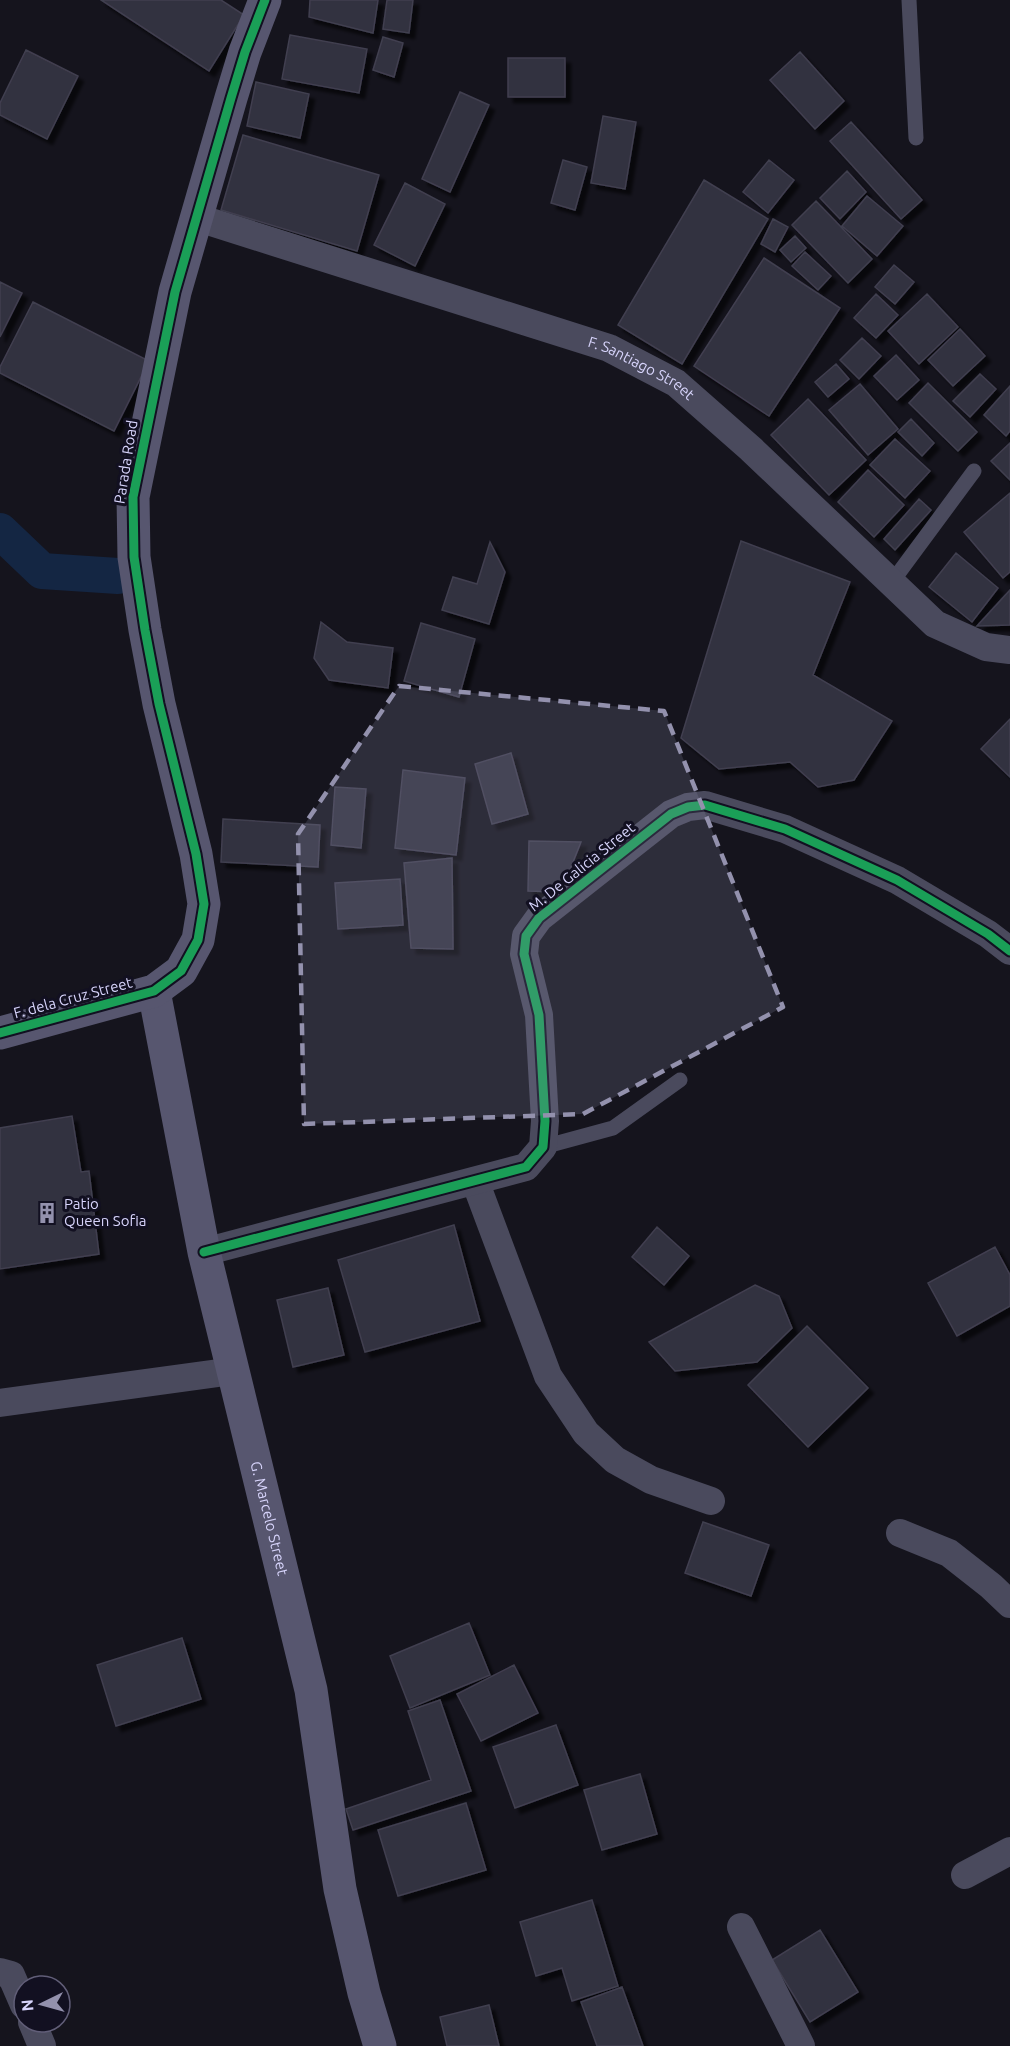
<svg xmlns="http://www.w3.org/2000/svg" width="1010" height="2046" viewBox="0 0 1010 2046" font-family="Ubuntu,sans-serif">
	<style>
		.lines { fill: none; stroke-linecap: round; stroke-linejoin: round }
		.canal { stroke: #142643; stroke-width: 36 }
		.building { fill: #33313f; stroke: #413f50; stroke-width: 1.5; filter: url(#shadow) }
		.lane { stroke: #4a4a5d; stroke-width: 15 }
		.street { stroke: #4a4a5d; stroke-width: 28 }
		.secondary { stroke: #57566f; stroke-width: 33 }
		.cycleway-casing { stroke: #121021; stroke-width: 13 }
		.cycleway { stroke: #1a9f57; stroke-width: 9 }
		.marked { fill: #9391ad; fill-opacity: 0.2; stroke: #9391ad; stroke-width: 4.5; stroke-dasharray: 12 8; stroke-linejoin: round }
		.labels { text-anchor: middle; stroke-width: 6; stroke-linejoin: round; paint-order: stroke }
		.street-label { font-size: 15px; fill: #d7d4fb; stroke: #121021 }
		.poi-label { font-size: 15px; fill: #d7d4fb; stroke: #121021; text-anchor: start }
	</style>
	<defs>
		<filter id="shadow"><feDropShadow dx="5.5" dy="5.5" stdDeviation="1.5" flood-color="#0009"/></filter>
	</defs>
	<rect width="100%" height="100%" fill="#15141d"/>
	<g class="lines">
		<path class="canal" d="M0 531 42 571 118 576"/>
	</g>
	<path class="building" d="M101 0H221L244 15 209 71Z
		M310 0H378L373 33 309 17Z
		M387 0H413L409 33 383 29Z
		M290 35 367 49 359 93 282 79Z
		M383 37 403 43 394 77 373 70Z
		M26 50 78 76 47 139 0 115V103Z
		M800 52 844 101 815 129 770 80Z
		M508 58H565V97H508Z
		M256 82 309 94 300 138 247 126Z
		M460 92 489 105 450 192 422 179Z
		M603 116 636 122 625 189 591 183Z
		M851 122 922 200 901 219 830 141Z
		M243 135 379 175 357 251 221 210Z
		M563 160 587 167 575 210 551 203Z
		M769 160 794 180 768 213 743 192Z
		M847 171 866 192 840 219 820 198Z
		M704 180 768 219 682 364 618 325Z
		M405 183 445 204 415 266 374 245Z
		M867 196 903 226 877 256 842 226Z
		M816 201 872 259 848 283 792 225Z
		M773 219 788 227 775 252 761 244Z
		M795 236 806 248 791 262 780 250Z
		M805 252 831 276 818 290 792 266Z
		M764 258 840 308 769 416 694 366Z
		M894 265 914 282 895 304 875 287Z
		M0 282 22 293 0 337Z
		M876 294 898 315 876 338 854 318Z
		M927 294 958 327 919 364 888 331Z
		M33 302 149 361 114 431 0 373V367Z
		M960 329 985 356 953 386 928 360Z
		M862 338 881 356 859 379 840 360Z
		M896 355 919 380 897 400 874 376Z
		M836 364 849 379 828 397 815 382Z
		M980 374 996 389 970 417 953 401Z
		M928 383 977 432 958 451 909 403Z
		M860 384 898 429 868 455 829 410Z
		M1010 386V431L1006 436 984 415Z
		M808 399 866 460 829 495 771 435Z
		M911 419 934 443 922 456 898 432Z
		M895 439 930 471 905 498 870 465Z
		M1010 443V480L991 461Z
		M868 470 904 505 874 537 838 502Z
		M1010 493V572L1003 578 964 532Z
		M919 499 931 510 895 550 884 539Z
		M741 541 850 582 813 675 892 721 854 780 818 787 790 762 719 769 681 738Z
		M490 542 505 572 489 624 442 610 453 577 477 584Z
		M956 553 998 588 972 622 929 587Z
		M1010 590V625L977 626Z
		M321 622 347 642 393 648 388 688 329 680 314 658Z
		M421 623 475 639 459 697 404 681Z
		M1010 719V777L981 749Z
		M511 753 528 814 492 824 475 764Z
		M403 770 465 778 456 855 395 848Z
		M335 787 366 789 361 848 331 845Z
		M223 819 320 825 318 867 221 862Z
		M529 841 581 842 561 892 528 891Z
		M452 858 453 949 411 948 404 863Z
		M400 879 403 925 338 929 335 883Z
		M72 1116 81 1172 89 1171 99 1254 0 1269V1128Z
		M454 1225 480 1321 365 1352 338 1260Z
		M657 1227 689 1256 664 1285 632 1257Z
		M995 1247 1010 1275V1306L957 1336 928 1283Z
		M755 1285 779 1296 792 1328 757 1362 675 1371 649 1342Z
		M328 1288 344 1355 293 1367 277 1300Z
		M807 1326 868 1388 808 1447 748 1385Z
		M703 1522 769 1545 751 1596 685 1573Z
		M469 1623 490 1675 410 1708 390 1656Z
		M182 1638 201 1699 116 1726 97 1665Z
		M514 1665 538 1713 481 1741 457 1694Z
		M440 1700 471 1791 353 1830 346 1809 431 1780 408 1711Z
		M556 1725 578 1785 515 1808 493 1747Z
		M640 1774 657 1834 602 1850 584 1790Z
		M466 1803 486 1870 398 1896 378 1830Z
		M592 1900 618 1986 572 2001 562 1968 536 1976 520 1922Z
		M820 1930 858 1992 810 2022 772 1960Z
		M622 1987 643 2046H597L581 2002Z
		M489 2005 499 2046H447L440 2017Z"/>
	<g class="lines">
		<path class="lane" d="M909 0 916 138
			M892 582 974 471
			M543 1147 613 1128 680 1080"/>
		<g class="street">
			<path id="s1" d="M195 217 609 348 676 383 751 449 935 624 986 647 1010 650"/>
			<path d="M475 1181 548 1376 586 1433 615 1460 651 1480 711 1501"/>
			<path d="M204 1252 526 1167 543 1147 545 1121 539 1015 524 954 526 936 539 918 671 814 688 807 705 805 785 829 897 880 988 934 1010 951"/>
			<path d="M0 1403 233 1371"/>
			<path d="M900 1533 949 1553 991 1586 1010 1604"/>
			<path d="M965 1875 1010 1851"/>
			<path d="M741 1927 801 2046"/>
			<path d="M0 1972 11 1975 24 2005"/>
			<path d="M32 2022 42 2046"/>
		</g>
		<g class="secondary">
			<path id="s2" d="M154 991 204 1252 311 1690 340 1889 364 1993 380 2046"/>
			<path d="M0 1033 154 991 181 971 198 940 204 904 196 854 159 704 145 630 134 557 133 497 175 292 231 98 245 52 265 0"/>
		</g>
		<defs>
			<path id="cycleway" d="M0 1033 154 991 181 971 198 940 204 904 196 854 159 704 145 630 134 557 133 497 175 292 231 98 245 52 265 0
				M204 1252 526 1167 543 1147 545 1121 539 1015 524 954 526 936 539 918 671 814 688 807 705 805 785 829 897 880 988 934 1010 951"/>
		</defs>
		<use href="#cycleway" class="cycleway-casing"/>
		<use href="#cycleway" class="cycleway"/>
	</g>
	<path class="marked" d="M399 686 664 711 783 1007 583 1114 304 1124 298 834Z"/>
	<defs>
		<symbol id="building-bare" viewBox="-9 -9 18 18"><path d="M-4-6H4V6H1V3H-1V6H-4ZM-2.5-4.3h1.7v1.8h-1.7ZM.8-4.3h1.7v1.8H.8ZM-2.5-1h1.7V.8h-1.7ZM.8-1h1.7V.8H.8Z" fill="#9391ad" stroke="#121021" stroke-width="2.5" paint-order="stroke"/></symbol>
	</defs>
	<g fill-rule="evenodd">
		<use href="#building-bare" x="32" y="1198" width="30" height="30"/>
	</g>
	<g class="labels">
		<g class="street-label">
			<text dy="5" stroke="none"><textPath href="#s1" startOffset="472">F. Santiago Street</textPath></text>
			<text transform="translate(126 462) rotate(-81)" y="5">Parada Road</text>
			<text transform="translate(582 867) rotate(-39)" y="5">M. De Galicia Street</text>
			<text transform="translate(73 998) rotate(-15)" y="5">F. dela Cruz Street</text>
			<text dy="5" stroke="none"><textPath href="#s2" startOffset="540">G. Marcelo Street</textPath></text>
		</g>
		<g class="poi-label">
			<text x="64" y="1209">Patio<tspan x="64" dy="17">Queen Sofia</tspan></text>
		</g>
	</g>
	<g transform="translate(42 2004) rotate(265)"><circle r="28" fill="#121021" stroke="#615e78" stroke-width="1.5"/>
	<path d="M0-4.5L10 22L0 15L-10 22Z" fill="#9391ad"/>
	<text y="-9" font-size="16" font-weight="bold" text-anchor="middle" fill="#d7d4fb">N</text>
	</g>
</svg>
